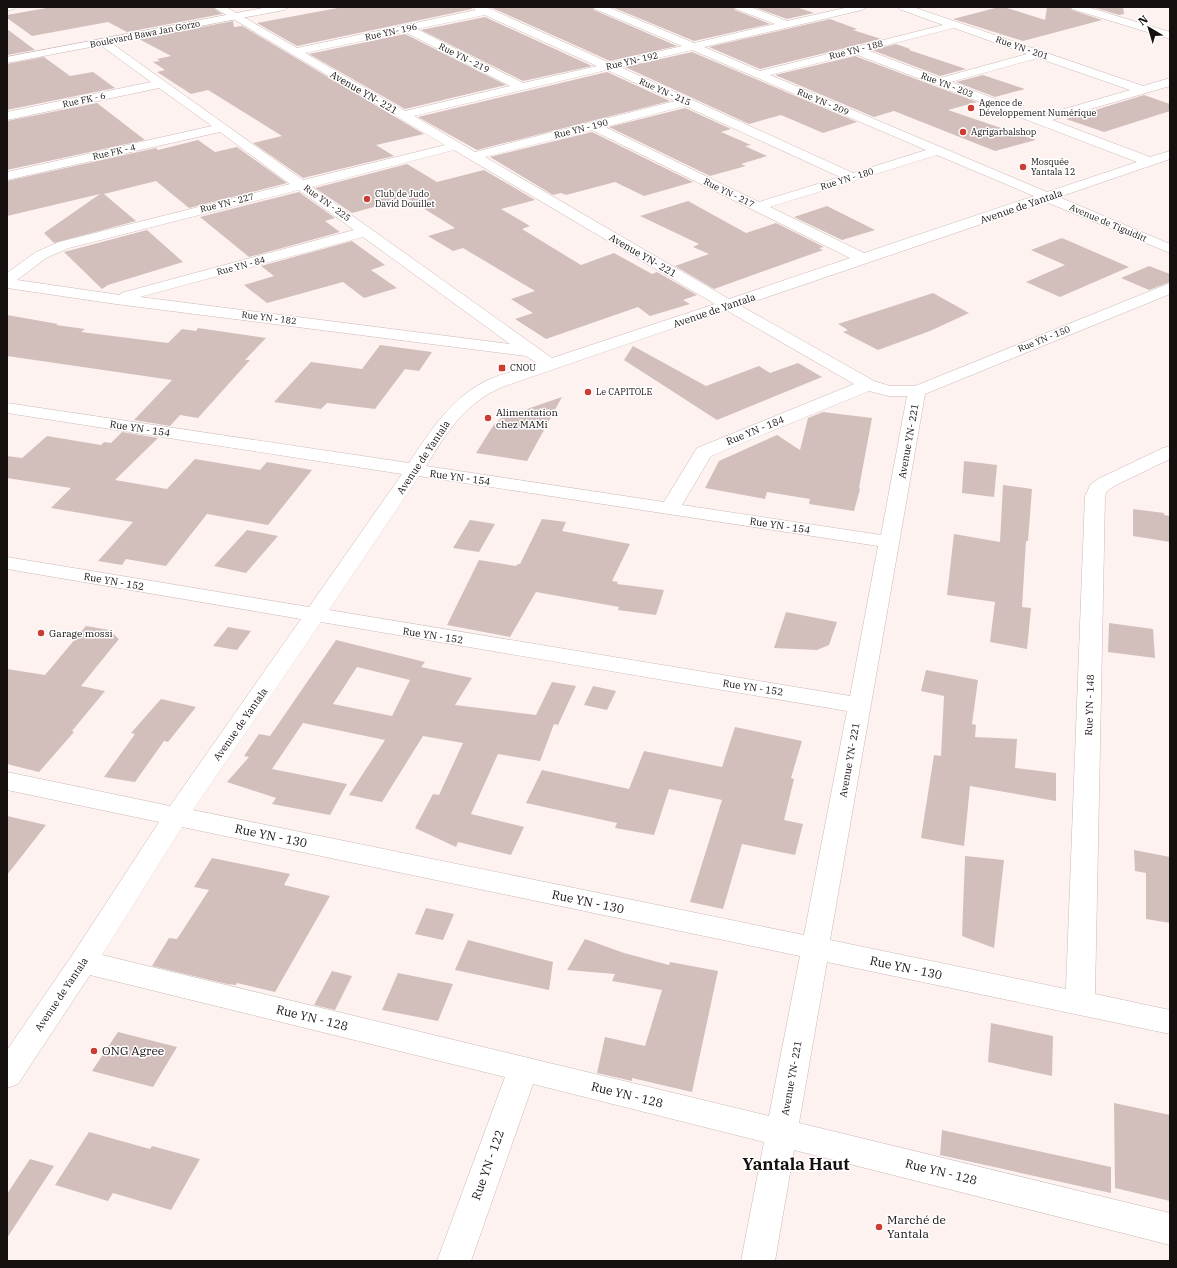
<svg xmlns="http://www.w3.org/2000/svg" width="1177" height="1268" viewBox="0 0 1177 1268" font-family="'IBM Plex Serif',serif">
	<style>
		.building { fill: #d2bfbc; fill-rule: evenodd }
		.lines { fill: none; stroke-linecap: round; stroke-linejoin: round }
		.street-casing { stroke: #cbb9b6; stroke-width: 1 }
		.secondary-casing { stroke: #cbb9b6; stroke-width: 1 }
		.street { fill: #fff; fill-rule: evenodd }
		.secondary { fill: #fff; fill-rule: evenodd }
		.poi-dot { fill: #ca3d32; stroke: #fff; stroke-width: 1.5 }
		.labels { text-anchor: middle; stroke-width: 3; stroke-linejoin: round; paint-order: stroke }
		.far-street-label { font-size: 9px; fill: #16100f; stroke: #fff }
		.far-poi-label { font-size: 9px; fill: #16100f; stroke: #fff; text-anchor: start }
		.street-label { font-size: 10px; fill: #16100f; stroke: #fff }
		.poi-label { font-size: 10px; fill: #16100f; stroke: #fff; text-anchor: start }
		.near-street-label { font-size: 12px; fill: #16100f; stroke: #fff }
		.near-poi-label { font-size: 12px; fill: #16100f; stroke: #fff; text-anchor: start }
		.near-district-label { font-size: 17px; font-weight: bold; fill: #16100f; stroke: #fff }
	</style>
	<rect width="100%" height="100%" fill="#fdf2f0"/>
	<path class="building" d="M52 7H212L222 14 127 32 108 22 32 36 7 18V15Z
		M343 7H471L472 9 297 46 257 23Z
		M490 7H593L594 10 677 46 610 61Z
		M612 7H734L735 10 770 24 694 41Z
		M754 7H796L814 13 787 19Z
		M999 7H1004L1045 20 1047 7H1070L1072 10 1102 20 1023 41 953 19Z
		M1092 7H1123L1124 14 1119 15Z
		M485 17 592 66 523 81 421 30Z
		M830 19 857 29 853 30 881 39 760 69 709 47Z
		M233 21 234 27 242 26 424 134 376 145 394 156 303 178 253 143 282 136 208 90 191 94 157 72 165 70 153 62 160 61 157 59 171 56 139 39Z
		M7 29 35 50 7 55Z
		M405 34 506 85 405 109 309 54Z
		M896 44 910 49 909 50 966 69 940 76 872 50Z
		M692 52 857 122 823 133 781 115 749 124 625 67Z
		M855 56 977 102 948 110 1036 140 995 151 894 111 874 117 775 75Z
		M44 57 70 76 93 72 115 88 7 110V64Z
		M607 72 670 101 477 150 418 117Z
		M983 75 1025 89 995 97 956 82Z
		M1144 95 1170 104V111L1104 132 1066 119Z
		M97 103 145 140 7 170V121Z
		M685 108 731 129 721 132 751 145 745 146 767 156 741 164 746 166 710 176 609 127Z
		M592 132 693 182 644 196 615 182 566 195 561 193 553 195 490 157Z
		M198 140 215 152 237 147 287 183 189 208 156 181 104 194 136 221 54 243 44 233 100 194 7 216V181L156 148 158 150Z
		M407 164 437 182 484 170 535 200 501 209 530 226 522 229 581 265 614 253 652 274 657 272 697 295 683 300 690 304 650 316 638 307 546 339 515 319 533 313 511 299 535 291 463 248 453 251 428 236 455 228 407 198 352 213 315 188Z
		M299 192 335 218 325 221 340 232 249 257 200 217Z
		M688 201 746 233 776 223 824 247 819 248 823 250 714 289 675 266 709 254 693 247 699 244 640 216Z
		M827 206 875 230 842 240 794 217Z
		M147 230 183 262 108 285 102 289 64 252Z
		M1062 238 1129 267 1060 297 1026 282 1065 265 1031 250Z
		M352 241 385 265 371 270 397 288 364 298 343 282 267 303 244 285 274 276 261 266Z
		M1149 266 1170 274V282L1149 290 1121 278Z
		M933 293 969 313 930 331 878 350 843 332 848 330 838 324Z
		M7 315 58 324 56 325 85 329 81 332 168 343 182 329 196 331 198 328 266 338 245 360H250L198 418 180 415 170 426 134 420 172 380 7 356Z
		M380 345 432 352 419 371 405 369 375 409 327 403 321 409 274 402 311 362 362 369Z
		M633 346 706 386 759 366 770 373 798 363 822 377 717 420 624 360Z
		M562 397 527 461 476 453 493 426 501 418Z
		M823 412 872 418 859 488 860 489 854 511 809 504 810 499 767 492 765 499 705 488 719 461 777 435 800 450 808 418Z
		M122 432 158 438 115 480 167 489 195 459 260 470 267 462 312 470 268 525 207 514 166 566 126 559 122 565 98 561 133 522 51 508 71 488 7 478V456L22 458 47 436 101 445 104 442 111 443Z
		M964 461 997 465 994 497 962 493Z
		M1003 485 1032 489 1028 541H1026L1022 607 1031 608 1027 649 990 642 995 602 947 595 954 534 1000 542Z
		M1133 509 1164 513V515L1170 516V542L1133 536Z
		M542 519 566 522 562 531 630 544 612 581 618 582 617 584 664 590 656 615 618 610 619 607 536 592 510 637 447 625 479 560 516 566 518 564H520Z
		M470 520 495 524 479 552 453 548Z
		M247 530 278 536 246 573 214 566Z
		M786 612 837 622 829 645 817 650 774 648Z
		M1109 623 1153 629 1155 658 1108 652Z
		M86 626 109 630 119 639 81 686 105 691 72 731 74 732 39 772 7 764V669L45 675Z
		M228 627 251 631 237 650 213 646Z
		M336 640 425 662 421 667 472 678 455 705 536 715 552 682 576 686 558 725 554 724 540 761 498 754 471 814 524 827 511 855 458 842 456 847 415 828 433 794 439 795 463 743 423 736 382 802 349 795 385 740 303 723 272 769 347 784 330 815 272 804 276 798 227 782 249 757 244 756 259 734 270 736ZM357 667 410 680 392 716 333 704Z
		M926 670 978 680 972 724 976 725 975 737 1017 739 1015 768 1056 773V801L970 786 964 846 921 838 934 755 941 756 944 696 921 691Z
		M593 686 616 691 607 710 584 705Z
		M161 699 196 707 168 742 164 741 135 782 104 777 135 734 131 733Z
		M735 727 802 741 791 778 794 779 784 820 803 824 795 855 742 844 723 909 690 902 722 800 669 789 654 835 615 828 617 823 526 803 542 770 629 789 644 751 722 767Z
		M7 816 46 825 7 875Z
		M1134 850 1170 857V923L1146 919V873L1135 871Z
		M965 856 1004 860 994 948 962 936Z
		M212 858 290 874 284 885 330 896 275 992 237 983 236 985 227 984 152 966 169 938 177 939 209 890 194 887Z
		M426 908 454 914 443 940 415 934Z
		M585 939 624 953 669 965 670 962 718 971 692 1092 632 1078V1081L597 1073 605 1037 645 1046 662 990 612 981 615 974 567 970Z
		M468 940 553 962 549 990 455 970Z
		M332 971 352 976 335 1010 314 1005Z
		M398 973 453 984 438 1021 382 1010Z
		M991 1023 1053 1036 1052 1076 988 1062Z
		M118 1032 177 1047 153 1087 92 1071Z
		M1114 1103 1170 1115V1201L1115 1188Z
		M942 1130 1111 1167V1193L940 1155Z
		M89 1132 150 1149 152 1146 200 1159 171 1210 113 1193 108 1201 55 1185Z
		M30 1159 54 1166 7 1238V1194Z"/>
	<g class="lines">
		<defs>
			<path id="street" d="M7 7H15L14 9 7 11Z
				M213 7H226L297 48 476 10 472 7H486L610 63 682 46 595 9 594 7H608L694 43 775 24 736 9 735 7H750L787 21 849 7H867L862 10 704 47 760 71 943 25 899 9 898 7H913L1143 86 1170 78V86L1052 120 1150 157 1170 151V159L1059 197 1170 244V253L1046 202 741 306 874 381 890 386H915L1170 283V294L925 394 830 940 1066 989 1085 496 1091 484 1100 478 1163 448 1170 446V459L1114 486 1107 491 1105 496 1095 994 1170 1010V1034L827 962 799 1123 1170 1213V1245L794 1150 775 1261H741L764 1142 533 1084 471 1261H437L505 1077 90 975 18 1084 7 1088V1050L73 954 159 822 7 790V772L170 806 301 619 7 569V557L309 607 402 474 7 413V403L409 463C431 430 452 396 490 379 505 373 522 369 537 363L526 356 116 304 7 288V273L36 252 59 242 290 184 220 132 7 180V172L212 126 159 88 7 120V112L151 82 99 44 97 42 99 40H107L303 180 445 145ZM485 15 597 66 523 83 417 29ZM954 28 1027 54 940 78 867 50ZM405 32 510 86 405 111 305 53ZM692 50 926 150 853 173 620 67ZM855 54 1137 162 1047 192 770 75ZM1038 58 1130 90 1040 116 951 82ZM607 70 675 101 475 152 414 116ZM685 106 840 177 759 202 605 127ZM592 130 850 258 729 299 485 157ZM454 150 715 304 552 358 312 187ZM937 155 1034 196 864 253 770 207ZM299 190 354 230 121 293 120 295 17 280 46 258 69 248ZM363 237 510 344 140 297ZM726 310 854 384 697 448 664 502 426 466C441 442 455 418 478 401 485 395 494 391 502 387ZM869 391 889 396H907L881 535 682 505 711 456ZM419 476 878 546 850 696 329 610ZM321 622 847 711 804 935 193 810ZM182 827 800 956 769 1116 102 955Z"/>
			<path id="secondary" d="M268 7H289L284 10 7 63V57Z
				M1071 7H1087L1170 32V39L1072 9Z"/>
		</defs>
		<use href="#street" class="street-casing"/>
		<use href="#secondary" class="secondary-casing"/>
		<use href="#street" class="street"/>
		<use href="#secondary" class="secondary"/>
	</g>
	<g class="poi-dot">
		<circle cx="971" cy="108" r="4"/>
		<circle cx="963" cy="132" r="4"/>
		<circle cx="1023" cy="167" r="4"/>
		<circle cx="367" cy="199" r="4"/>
		<rect x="498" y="364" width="8" height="8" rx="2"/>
		<circle cx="588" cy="392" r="4"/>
		<circle cx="488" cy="418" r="4"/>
		<circle cx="41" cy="633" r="4"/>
		<circle cx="94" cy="1051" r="4"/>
		<circle cx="879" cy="1227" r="4"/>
	</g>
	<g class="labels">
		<g class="far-street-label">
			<text transform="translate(391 32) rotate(-12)" y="3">Rue YN- 196</text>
			<text transform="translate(145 34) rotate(-11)" y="3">Boulevard Bawa Jan Gorzo</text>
			<text transform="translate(1022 48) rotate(19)" y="3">Rue YN - 201</text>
			<text transform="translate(856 50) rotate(-14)" y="3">Rue YN - 188</text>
			<text transform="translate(464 58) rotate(27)" y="3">Rue YN - 219</text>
			<text transform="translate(632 61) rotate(-13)" y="3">Rue YN- 192</text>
			<text transform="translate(947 85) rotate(21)" y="3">Rue YN - 203</text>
			<text transform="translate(665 92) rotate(24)" y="3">Rue YN - 215</text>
			<text transform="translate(84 100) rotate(-12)" y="3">Rue FK - 6</text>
			<text transform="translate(823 102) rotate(23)" y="3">Rue YN - 209</text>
			<text transform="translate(581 129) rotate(-14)" y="3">Rue YN - 190</text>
			<text transform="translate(114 152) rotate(-13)" y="3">Rue FK - 4</text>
			<text transform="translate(847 179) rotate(-17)" y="3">Rue YN - 180</text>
			<text transform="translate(729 193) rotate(26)" y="3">Rue YN - 217</text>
			<text transform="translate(227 203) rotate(-14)" y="3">Rue YN - 227</text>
			<text transform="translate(327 203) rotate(36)" y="3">Rue YN - 225</text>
			<text transform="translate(1108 223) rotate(23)" y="3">Avenue de Tiguiditt</text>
			<text transform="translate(241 266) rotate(-15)" y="3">Rue YN - 84</text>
			<text transform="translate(269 318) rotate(7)" y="3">Rue YN - 182</text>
			<text transform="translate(1044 339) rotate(-22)" y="3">Rue YN - 150</text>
		</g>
		<g class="far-poi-label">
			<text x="979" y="106">Agence de<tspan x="979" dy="10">Développement Numérique</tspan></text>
			<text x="971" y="135">Agrigarbalshop</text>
			<text x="1031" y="165">Mosquée<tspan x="1031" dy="10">Yantala 12</tspan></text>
			<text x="375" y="197">Club de Judo<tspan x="375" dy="10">David Douillet</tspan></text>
			<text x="510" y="371">CNOU</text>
			<text x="596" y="395">Le CAPITOLE</text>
		</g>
		<g class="street-label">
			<text transform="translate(364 92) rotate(30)" y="4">Avenue YN- 221</text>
			<text transform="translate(1021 206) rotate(-19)" y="4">Avenue de Yantala</text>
			<text transform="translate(643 255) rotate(30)" y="4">Avenue YN- 221</text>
			<text transform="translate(714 310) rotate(-19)" y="4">Avenue de Yantala</text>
			<text transform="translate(140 428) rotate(9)" y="4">Rue YN - 154</text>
			<text transform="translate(755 430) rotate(-22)" y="4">Rue YN - 184</text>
			<text transform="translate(908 441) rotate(-80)" y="4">Avenue YN- 221</text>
			<text transform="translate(423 457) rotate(-56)" y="4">Avenue de Yantala</text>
			<text transform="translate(460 477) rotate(8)" y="4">Rue YN - 154</text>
			<text transform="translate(780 525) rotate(9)" y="4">Rue YN - 154</text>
			<text transform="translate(114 581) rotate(10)" y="4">Rue YN - 152</text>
			<text transform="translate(433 635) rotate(9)" y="4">Rue YN - 152</text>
			<text transform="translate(753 687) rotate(9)" y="4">Rue YN - 152</text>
			<text transform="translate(1089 705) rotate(-88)" y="4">Rue YN - 148</text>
			<text transform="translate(240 724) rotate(-55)" y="4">Avenue de Yantala</text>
			<text transform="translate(849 760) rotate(-80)" y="4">Avenue YN- 221</text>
			<text transform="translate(61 994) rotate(-56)" y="4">Avenue de Yantala</text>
			<text transform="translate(791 1078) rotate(-80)" y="4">Avenue YN- 221</text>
		</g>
		<g class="poi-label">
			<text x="496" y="416">Alimentation<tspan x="496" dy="12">chez MAMi</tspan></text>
			<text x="49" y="637">Garage mossi</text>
		</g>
		<g class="near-street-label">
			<text transform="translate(271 836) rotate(12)" y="4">Rue YN - 130</text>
			<text transform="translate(588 902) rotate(12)" y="4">Rue YN - 130</text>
			<text transform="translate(906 968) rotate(12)" y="4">Rue YN - 130</text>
			<text transform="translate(312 1018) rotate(14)" y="4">Rue YN - 128</text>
			<text transform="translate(627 1095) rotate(14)" y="4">Rue YN - 128</text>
			<text transform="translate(488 1165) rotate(-70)" y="4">Rue YN - 122</text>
			<text transform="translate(941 1172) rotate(14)" y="4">Rue YN - 128</text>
		</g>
		<g class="near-poi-label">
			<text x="102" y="1055">ONG Agree</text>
			<text x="887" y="1224">Marché de<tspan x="887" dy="14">Yantala</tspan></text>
		</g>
		<g class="near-district-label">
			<text x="796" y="1170">Yantala Haut</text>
		</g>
	</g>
	<rect width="1177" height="1268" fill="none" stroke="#16100f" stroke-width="16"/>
	<g transform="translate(1149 28) rotate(322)" stroke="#ffffff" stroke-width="3" paint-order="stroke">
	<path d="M0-3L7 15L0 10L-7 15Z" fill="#16100f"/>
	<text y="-6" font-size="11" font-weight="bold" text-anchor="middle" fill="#16100f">N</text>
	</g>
</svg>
